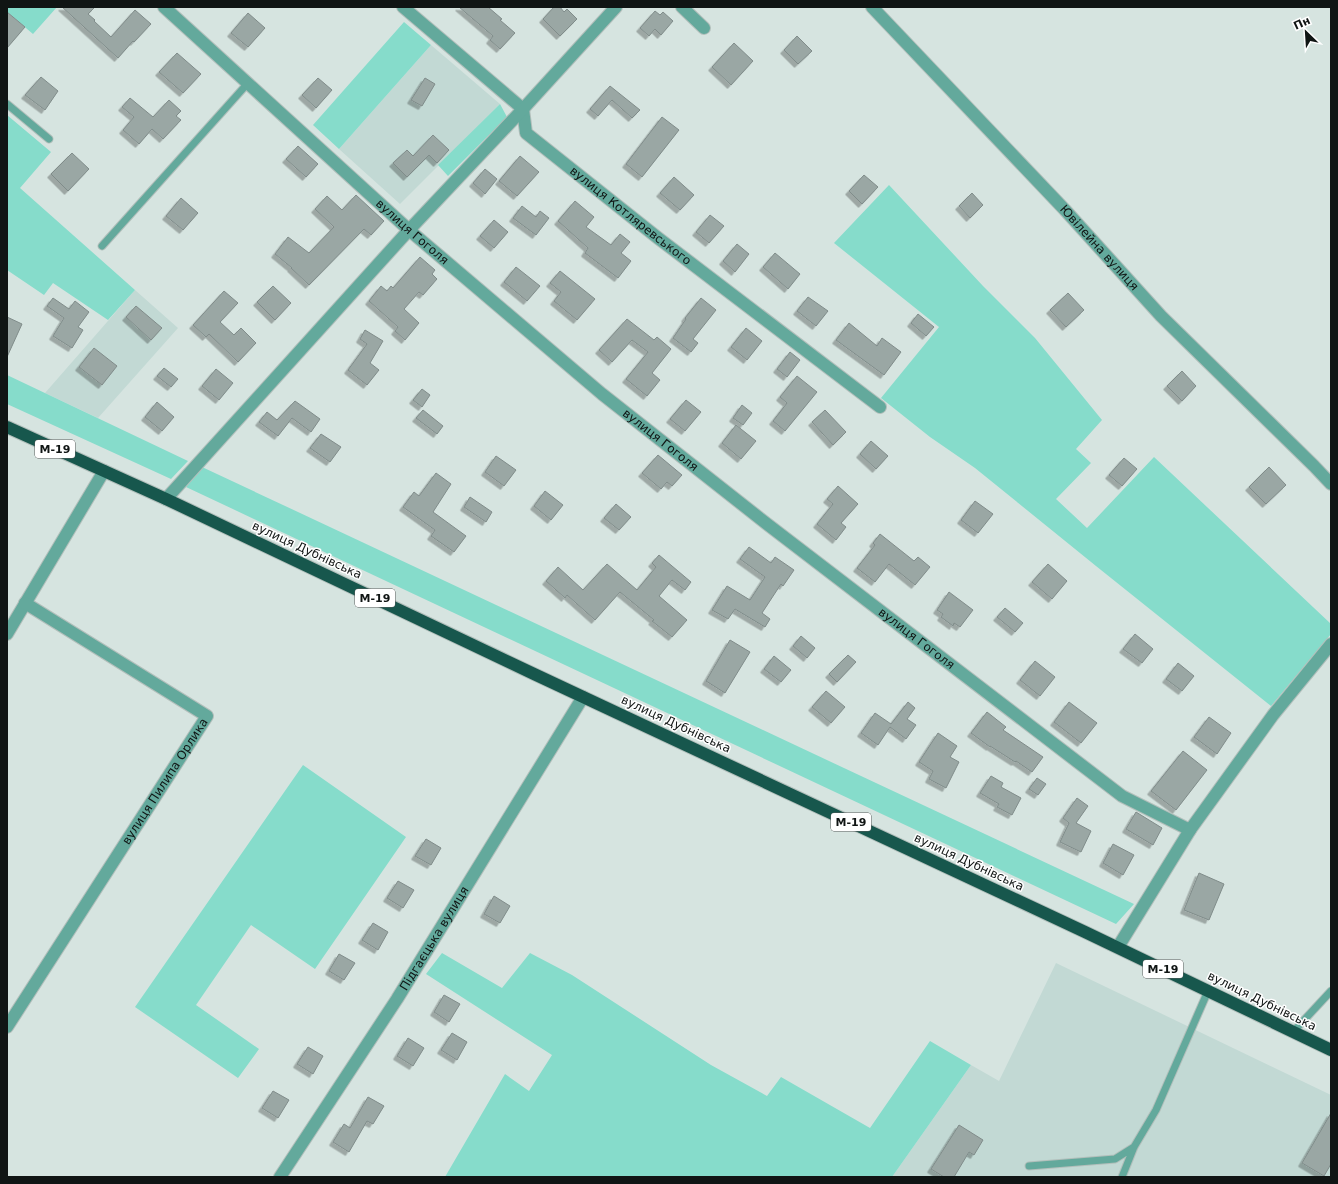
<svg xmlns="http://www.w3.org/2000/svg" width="1338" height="1184" viewBox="0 0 1338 1184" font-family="'DejaVu Sans',sans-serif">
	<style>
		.built { fill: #c2d9d4 }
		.green { fill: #86dccb }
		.building { fill: #9aa7a4; stroke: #808c8a; filter: url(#shadow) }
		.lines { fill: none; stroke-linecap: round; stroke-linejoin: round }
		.lane-casing { stroke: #b2bfbb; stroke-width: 9 }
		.street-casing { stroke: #b2bfbb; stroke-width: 14 }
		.highway-casing { stroke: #b2bfbb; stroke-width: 14 }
		.lane { stroke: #63a99c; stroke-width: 7 }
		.street { stroke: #63a99c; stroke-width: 12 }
		.highway { stroke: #17574d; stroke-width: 12 }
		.labels { text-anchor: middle; stroke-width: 3; stroke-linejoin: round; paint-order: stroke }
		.shield { fill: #fff; stroke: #585b5a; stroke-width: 1 }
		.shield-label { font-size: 11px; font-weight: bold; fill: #101514 }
		.street-label { font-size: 12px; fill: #101514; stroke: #fff }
	</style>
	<defs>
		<filter id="shadow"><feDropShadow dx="-3.5" dy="3.5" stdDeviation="0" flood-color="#0004"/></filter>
	</defs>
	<rect width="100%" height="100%" fill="#d6e4e0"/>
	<path class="built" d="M431 45 500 104 400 204 339 149Z
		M135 290 178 328 98 418 45 393Z
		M1056 963 1331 1095V1177H892L971 1065 999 1081Z"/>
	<path class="green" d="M7 7H57L33 34 7 12Z
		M404 22 431 45 339 149 313 125Z
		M500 104 507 117 448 176 438 165Z
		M7 115 51 152 20 188 135 290 108 320 53 283 44 295 7 270Z
		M889 185 983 286 1035 338 1102 420 1076 449 1091 463 1056 499 1087 528 1154 457 1331 624V634L1271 706 1096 566 975 468 930 437 881 398 939 327 834 243Z
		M7 375 188 461 171 479 7 404Z
		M202 467 1134 904 1116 924 186 487Z
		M303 765 406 837 315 969 251 925 196 1005 259 1049 238 1078 135 1007Z
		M442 953 502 988 530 953 572 975 711 1065 767 1096 781 1077 870 1128 930 1041 971 1065 892 1177H445L505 1074 529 1091 552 1055 426 974Z"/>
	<path class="building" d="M62 7H95L88 14 95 20 94 21 111 37 135 10 151 24 134 42 133 41 118 58Z
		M459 7H488L502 19 500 20 515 33 500 49 490 40 493 36Z
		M554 7H560L564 12 567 9 577 19 560 36 543 19Z
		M655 11 660 15 663 12 673 21 661 35 655 29 649 36 640 28Z
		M7 12 25 27 7 48Z
		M248 13 265 28 248 47 231 33Z
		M797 36 812 51 798 64 784 50Z
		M734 43 753 61 731 85 712 67Z
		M177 53 201 74 183 93 159 72Z
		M41 77 58 91 45 110 25 95Z
		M318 78 332 90 316 108 302 95Z
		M425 78 435 84 422 106 411 100Z
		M610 86 640 110 632 118 612 100 598 116 590 109Z
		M130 98 153 117 169 100 181 111 176 116 181 120 163 139 152 129 139 144 123 130 134 117 122 107Z
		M662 117 679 130 642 177 626 164Z
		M433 135 449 150 437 163 429 155 407 177 393 163 407 150 413 156Z
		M298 146 318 164 306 177 286 159Z
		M72 153 89 169 68 191 51 174Z
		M520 156 539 172 517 196 499 181Z
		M485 169 497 179 485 194 473 183Z
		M864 175 878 187 862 204 849 191Z
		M674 177 694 195 680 210 660 193Z
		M972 193 983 205 970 218 959 206Z
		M356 195 384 221 371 235 364 229 309 285 291 268H292L275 254 288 237 309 253 334 227 315 209 327 196 342 210Z
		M181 198 198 213 183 230 166 216Z
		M575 201 594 217 586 227 611 245 620 234 630 242 621 253 631 261 618 278 585 253 588 248 558 221Z
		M522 206 536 217 540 211 549 218 536 235 513 218Z
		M710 215 724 226 709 243 696 232Z
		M494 220 508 232 494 248 480 236Z
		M737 244 749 254 735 272 723 261Z
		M775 253 800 274 788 289 763 267Z
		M420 257 435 270 432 274 437 279 423 295 419 292 404 309 419 323 405 340 395 331 398 327 369 301 381 286 387 291 391 286 393 288Z
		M516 267 540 286 527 301 504 282Z
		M560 271 595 299 577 320 554 301 561 292 550 283Z
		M273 286 291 303 275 320 257 302Z
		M224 291 238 303 220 322 234 335 241 328 256 343 238 362 209 334 206 337 193 325Z
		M1068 293 1084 310 1066 327 1050 310Z
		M808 297 828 311 816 326 797 311Z
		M53 298 69 309 75 301 89 312 78 327 83 330 72 348 53 336 64 318 47 306Z
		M701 298 716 310 693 339 698 343 691 352 673 338 686 319 685 318Z
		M136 306 162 328 151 340 126 317Z
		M918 314 934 327 926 336 911 323Z
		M7 317 22 324 7 357Z
		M627 319 654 340 657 337 671 349 652 373 660 380 647 396 626 379 648 352 632 340 612 362 599 350Z
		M849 323 877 346 882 338 901 352 884 375 836 340Z
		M746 328 762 341 747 360 731 347Z
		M365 330 383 341 370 363 379 370 367 385 348 370 367 344 360 339Z
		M94 348 117 366 102 385 79 367Z
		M790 352 800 360 787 377 777 369Z
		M164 368 178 379 171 387 157 376Z
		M216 369 233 383 219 400 202 386Z
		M1182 371 1196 386 1182 401 1167 386Z
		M797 376 817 392 785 431 773 421 787 403 780 397Z
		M422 389 430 395 422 407 413 400Z
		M686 400 701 412 685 431 670 419Z
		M295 401 320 419 311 432 292 418 278 436 259 422 267 412 277 420Z
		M157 402 174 417 162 431 145 417Z
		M742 405 752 413 743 425 733 418Z
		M423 410 443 426 437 434 416 418Z
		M825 410 846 432 833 445 812 422Z
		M736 425 756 441 741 459 722 443Z
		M321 434 341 447 330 462 310 448Z
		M871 441 888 456 876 469 860 454Z
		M658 455 682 475 672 486 667 482 661 489 642 473Z
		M496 456 516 470 504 486 485 472Z
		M1124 458 1137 469 1122 486 1109 475Z
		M1269 467 1286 485 1266 504 1249 487Z
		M436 473 451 484 433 512 466 536 454 552 431 536 435 530 403 507 414 492 419 496Z
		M838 486 858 504 841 523 846 527 836 540 817 524 833 504 827 499Z
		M545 491 563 505 551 520 534 506Z
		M470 497 492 512 486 522 464 507Z
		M975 501 993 514 978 533 961 520Z
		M616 504 631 517 619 530 604 518Z
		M880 534 914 561 918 557 930 567 915 585 889 564 875 582 857 568 875 545 873 543Z
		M749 547 771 563 775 557 794 570 783 586 781 584 762 613 770 619 765 627 735 609 728 619 712 610 727 586 750 600 765 577 740 559Z
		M659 555 691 582 685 590 672 580 659 596 687 620 672 637 652 621 654 620 620 592 595 620 567 595 565 598 546 581 558 567 583 590 607 564 637 590 656 567 652 563Z
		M1048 564 1067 581 1052 599 1032 582Z
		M949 592 973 610 960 627 954 623 953 626 941 617 943 614 937 610Z
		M1005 608 1023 623 1015 632 997 617Z
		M1135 634 1153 649 1142 663 1123 649Z
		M801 636 815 648 807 658 793 646Z
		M730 640 750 652 725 693 706 681Z
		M848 655 856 662 837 682 829 674Z
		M774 656 791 670 781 682 764 669Z
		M1035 661 1055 677 1040 696 1020 680Z
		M1178 663 1194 676 1182 691 1166 679Z
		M826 691 845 707 831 723 812 707Z
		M908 702 915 708 907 719 916 725 906 739 890 727 878 745 861 733 875 713 891 724Z
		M1069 702 1097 723 1081 743 1054 722Z
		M987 712 1006 727 1003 730 1043 757 1032 772 1016 761 1015 762 990 746V747L971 733Z
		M1209 717 1231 733 1217 754 1194 737Z
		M938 733 957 746 950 757 959 762 946 788 929 779 933 771 919 762Z
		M1183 751 1207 770 1176 810 1151 791Z
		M991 776 1003 783 1001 787 1021 798 1012 815 997 807 999 804 980 793Z
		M1037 778 1046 784 1038 795 1029 789Z
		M1077 798 1088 806 1076 823 1091 831 1081 852 1060 842 1069 823 1063 818Z
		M1136 812 1162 828 1153 845 1126 829Z
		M426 839 441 848 431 865 415 856Z
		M1113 844 1134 855 1123 875 1103 863Z
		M1199 873 1224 884 1209 920 1184 910Z
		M398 881 414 890 403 908 387 898Z
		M494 896 510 906 500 923 484 914Z
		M373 923 388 932 378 950 362 940Z
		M339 954 355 963 344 980 329 971Z
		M444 995 460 1004 449 1022 434 1012Z
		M452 1033 467 1042 457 1060 441 1050Z
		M408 1038 424 1048 413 1066 397 1056Z
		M308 1047 323 1056 313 1074 297 1064Z
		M273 1091 289 1100 278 1118 262 1108Z
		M368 1097 384 1106 373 1124 367 1121 349 1152 333 1142 344 1124 350 1128Z
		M1331 1113V1164L1324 1176 1302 1163Z
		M959 1125 983 1140 974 1155 969 1152 954 1177H944L931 1169Z"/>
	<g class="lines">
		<defs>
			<path id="lane" d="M7 104 49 139
				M102 246 248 83
				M1293 1032 1331 991
				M1029 1166 1115 1159 1134 1147
				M1122 1177 1134 1147 1156 1110 1208 991"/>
			<g id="street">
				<path id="s1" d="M164 7 409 230 602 394 767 524 1122 796 1190 830"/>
				<path id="s2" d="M403 7 523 109 526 133 658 238 880 407"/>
				<path d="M682 7 704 28"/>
				<path id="s3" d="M872 7 1065 210 1161 316 1314 466 1331 484"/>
				<path d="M166 499 409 230 523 109 616 7"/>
				<path d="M7 634 104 471"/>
				<path d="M1118 947 1190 830 1273 715 1331 644"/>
				<path id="s4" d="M7 1027 207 716 25 603"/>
				<path id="s5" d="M280 1177 397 999 583 697"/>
			</g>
			<path id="highway" d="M7 427 166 499 534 674 1085 932 1331 1050"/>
		</defs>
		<use href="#lane" class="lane-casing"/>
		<use href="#street" class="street-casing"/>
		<use href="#highway" class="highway-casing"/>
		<use href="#lane" class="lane"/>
		<use href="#street" class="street"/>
		<use href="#highway" class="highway"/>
	</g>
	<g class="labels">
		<g class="shield">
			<rect x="35" y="440" width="40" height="18" rx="3"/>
			<rect x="355" y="589" width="40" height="18" rx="3"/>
			<rect x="831" y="813" width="40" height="18" rx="3"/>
			<rect x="1143" y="960" width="40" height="18" rx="3"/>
		</g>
		<g class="shield-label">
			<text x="55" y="453">М-19</text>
			<text x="375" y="602">М-19</text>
			<text x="851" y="826">М-19</text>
			<text x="1163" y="973">М-19</text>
		</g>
		<g class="street-label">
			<text dy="4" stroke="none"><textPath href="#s2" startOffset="315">вулиця Котляревського</textPath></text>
			<text dy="4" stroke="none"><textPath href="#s1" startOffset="335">вулиця Гоголя</textPath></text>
			<text dy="4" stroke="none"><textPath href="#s3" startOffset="331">Ювілейна вулиця</textPath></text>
			<text dy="4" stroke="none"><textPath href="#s1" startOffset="659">вулиця Гоголя</textPath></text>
			<text transform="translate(307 550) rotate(25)" y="4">вулиця Дубнівська</text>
			<text dy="4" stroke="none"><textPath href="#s1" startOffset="983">вулиця Гоголя</textPath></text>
			<text transform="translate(676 724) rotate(25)" y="4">вулиця Дубнівська</text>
			<text dy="4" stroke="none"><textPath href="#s4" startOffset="292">вулиця Пилипа Орлика</textPath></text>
			<text transform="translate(969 862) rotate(25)" y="4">вулиця Дубнівська</text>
			<text dy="4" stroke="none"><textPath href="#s5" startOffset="284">Підгаєцька вулиця</textPath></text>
			<text transform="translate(1262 1001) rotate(26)" y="4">вулиця Дубнівська</text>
		</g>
	</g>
	<rect width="1338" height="1184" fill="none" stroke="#101514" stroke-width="16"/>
	<g transform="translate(1306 32) rotate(335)" stroke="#ffffff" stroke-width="3" paint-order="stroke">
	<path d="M0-3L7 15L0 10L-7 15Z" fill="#101514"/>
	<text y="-6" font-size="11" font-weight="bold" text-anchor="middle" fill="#101514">Пн</text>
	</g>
</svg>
